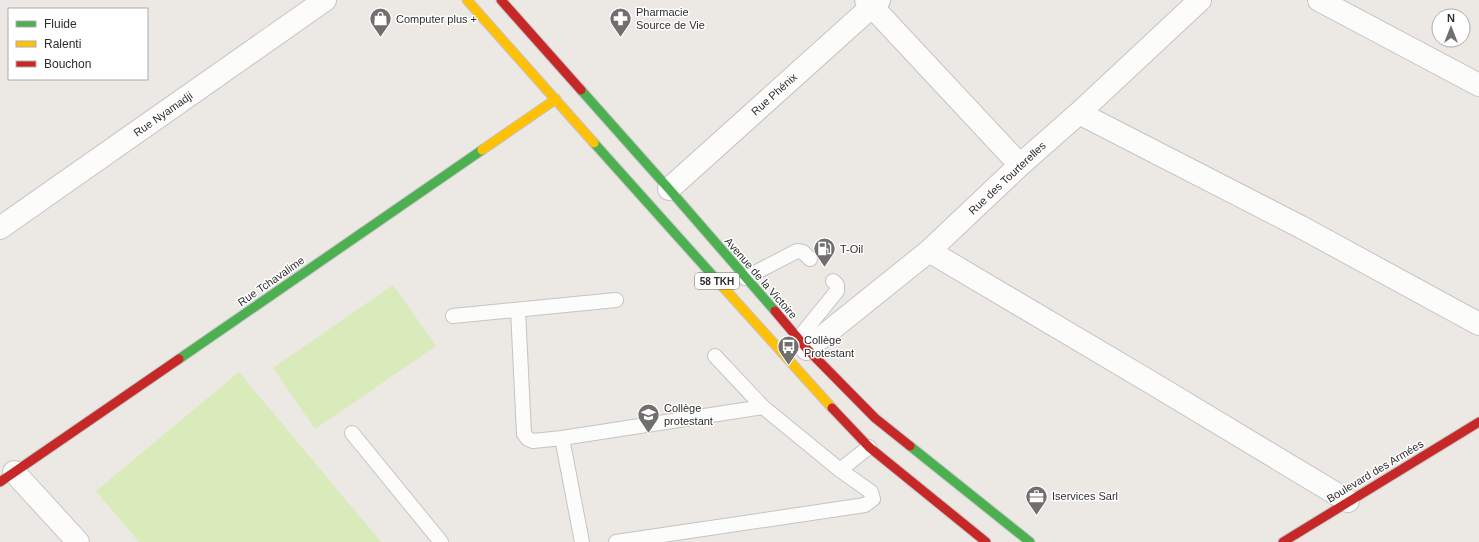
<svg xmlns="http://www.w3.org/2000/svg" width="1479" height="542" viewBox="0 0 1479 542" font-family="Arial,sans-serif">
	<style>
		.pitch { fill: #d9eabb }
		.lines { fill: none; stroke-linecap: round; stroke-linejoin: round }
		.lane-casing { stroke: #c5c4c5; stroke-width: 16 }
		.street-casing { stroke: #c5c4c5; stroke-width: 24 }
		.fast-casing { stroke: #c5c4c5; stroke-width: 11 }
		.slow-casing { stroke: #c5c4c5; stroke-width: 11 }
		.jam-casing { stroke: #c5c4c5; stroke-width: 11 }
		.lane { stroke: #fcfcfb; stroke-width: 14 }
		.street { stroke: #fcfcfb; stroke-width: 22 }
		.fast { stroke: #4caf50; stroke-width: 9 }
		.slow { stroke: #ffc107; stroke-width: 9 }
		.jam { stroke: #c62828; stroke-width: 9 }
		.labels { text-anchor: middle; stroke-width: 3; stroke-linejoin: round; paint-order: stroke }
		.shield { fill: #fff; stroke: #6d6d6d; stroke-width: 1 }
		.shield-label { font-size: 10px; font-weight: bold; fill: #2e2e2e }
		.poi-label { font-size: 11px; fill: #2e2e2e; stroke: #fff; text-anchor: start }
		.street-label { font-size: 11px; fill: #2e2e2e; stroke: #fff }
	</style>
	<rect width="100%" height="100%" fill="#ece8e4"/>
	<path class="pitch" d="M393 285 436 346 315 429 273 368Z
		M239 372 381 542H139L96 491Z"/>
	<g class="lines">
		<defs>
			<path id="lane" d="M745 278 797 251 803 252 810 259
				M518 310 524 434 528 439 533 441 562 438 763 407
				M453 316 616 300
				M798 339 837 291V285L833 281
				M352 433 441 542
				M562 438 582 542
				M840 470 869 447
				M616 542 865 505 873 499 871 492 840 470 763 407 715 356"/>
			<path id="street" d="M866 0 1020 165
				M1319 0 1479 85
				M1079 113 1301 227 1479 324
				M669 189 879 0
				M0 228 325 0
				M929 251 1152 383 1348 501
				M807 349 929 251 1020 165 1079 113 1200 0
				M14 472 78 542"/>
			<path id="fast" d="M581 90 669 189 775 311
				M594 143 723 287
				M179 359 482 150
				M910 446 1030 542"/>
			<path id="slow" d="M467 0 594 143
				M482 150 556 99
				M723 287 832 408"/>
			<path id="jam" d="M501 0 581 90
				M775 311 807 349 875 418 910 446
				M832 408 869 447 986 542
				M0 482 179 359
				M1283 542 1479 422"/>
		</defs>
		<use href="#lane" class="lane-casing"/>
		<use href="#street" class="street-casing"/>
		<use href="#fast" class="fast-casing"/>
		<use href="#slow" class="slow-casing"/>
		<use href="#jam" class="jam-casing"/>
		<use href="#lane" class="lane"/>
		<use href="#street" class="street"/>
		<use href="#fast" class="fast"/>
		<use href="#slow" class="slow"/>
		<use href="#jam" class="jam"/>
	</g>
	<defs>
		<symbol id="pharmacy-pin" viewBox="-11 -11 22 30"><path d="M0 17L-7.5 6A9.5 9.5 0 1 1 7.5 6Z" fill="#706f6e" stroke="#fff"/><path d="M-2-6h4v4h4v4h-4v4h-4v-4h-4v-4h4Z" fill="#fff"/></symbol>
		<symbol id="shop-pin" viewBox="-11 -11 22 30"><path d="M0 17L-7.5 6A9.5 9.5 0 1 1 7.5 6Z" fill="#706f6e" stroke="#fff"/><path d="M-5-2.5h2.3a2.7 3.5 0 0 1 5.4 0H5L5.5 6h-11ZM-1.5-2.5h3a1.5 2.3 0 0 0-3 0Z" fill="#fff"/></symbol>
		<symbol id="fuel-pin" viewBox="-11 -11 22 30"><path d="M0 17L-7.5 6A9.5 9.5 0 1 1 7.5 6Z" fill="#706f6e" stroke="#fff"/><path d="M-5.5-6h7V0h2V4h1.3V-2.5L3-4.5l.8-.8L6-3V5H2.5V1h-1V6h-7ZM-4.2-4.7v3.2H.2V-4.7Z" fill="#fff"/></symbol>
		<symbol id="bus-pin" viewBox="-11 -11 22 30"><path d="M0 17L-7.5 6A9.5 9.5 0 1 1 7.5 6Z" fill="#706f6e" stroke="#fff"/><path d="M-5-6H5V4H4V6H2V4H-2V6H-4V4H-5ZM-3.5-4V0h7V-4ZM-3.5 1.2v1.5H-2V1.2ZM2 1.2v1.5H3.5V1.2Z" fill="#fff"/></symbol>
		<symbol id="school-pin" viewBox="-11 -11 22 30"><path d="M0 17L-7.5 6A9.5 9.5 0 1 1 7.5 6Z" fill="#706f6e" stroke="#fff"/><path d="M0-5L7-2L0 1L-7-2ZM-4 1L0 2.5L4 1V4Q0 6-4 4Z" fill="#fff"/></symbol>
		<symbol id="office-pin" viewBox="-11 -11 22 30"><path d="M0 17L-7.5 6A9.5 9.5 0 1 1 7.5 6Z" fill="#706f6e" stroke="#fff"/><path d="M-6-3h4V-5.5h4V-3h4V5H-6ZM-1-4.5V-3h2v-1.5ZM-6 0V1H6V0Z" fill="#fff"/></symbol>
	</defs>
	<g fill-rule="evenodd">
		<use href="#pharmacy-pin" x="608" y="6" width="25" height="34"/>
		<use href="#shop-pin" x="368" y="6" width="25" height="34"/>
		<use href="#fuel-pin" x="812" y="236" width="25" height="34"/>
		<use href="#bus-pin" x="776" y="334" width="25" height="34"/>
		<use href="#school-pin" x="636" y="402" width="25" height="34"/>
		<use href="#office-pin" x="1024" y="484" width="25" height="34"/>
	</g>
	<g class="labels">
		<rect class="shield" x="695" y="273" width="44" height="16" rx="3"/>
		<g class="shield-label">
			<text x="717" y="285">58 TKH</text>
		</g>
		<g class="poi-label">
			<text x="636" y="16">Pharmacie<tspan x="636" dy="13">Source de Vie</tspan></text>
			<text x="396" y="23">Computer plus +</text>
			<text x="840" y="253">T-Oil</text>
			<text x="804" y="344">Collège<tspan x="804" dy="13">Protestant</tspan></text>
			<text x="664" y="412">Collège<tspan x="664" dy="13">protestant</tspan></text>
			<text x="1052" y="500">Iservices Sarl</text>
		</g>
		<g class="street-label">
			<text transform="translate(774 94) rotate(-42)" y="4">Rue Phénix</text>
			<text transform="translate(163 114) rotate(-35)" y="4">Rue Nyamadji</text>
			<text transform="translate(1007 178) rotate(-43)" y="4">Rue des Tourterelles</text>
			<text transform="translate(761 278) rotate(49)" y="4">Avenue de la Victoire</text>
			<text transform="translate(271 281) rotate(-35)" y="4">Rue Tchavalime</text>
			<text transform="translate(1375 471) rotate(-31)" y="4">Boulevard des Armées</text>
		</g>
	</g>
	<rect x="8" y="8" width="140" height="72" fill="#ffffff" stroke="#ababab"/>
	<rect x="16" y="21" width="20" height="6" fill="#4caf50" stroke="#ababab"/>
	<text x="44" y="28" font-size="12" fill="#2e2e2e">Fluide</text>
	<rect x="16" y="41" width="20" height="6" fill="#ffc107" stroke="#ababab"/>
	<text x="44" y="48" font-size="12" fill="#2e2e2e">Ralenti</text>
	<rect x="16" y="61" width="20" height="6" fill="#c62828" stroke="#ababab"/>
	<text x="44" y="68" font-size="12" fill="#2e2e2e">Bouchon</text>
	<g transform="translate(1451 28)"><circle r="19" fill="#ffffff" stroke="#ababab"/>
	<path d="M0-3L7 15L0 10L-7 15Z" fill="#706f6e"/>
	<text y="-6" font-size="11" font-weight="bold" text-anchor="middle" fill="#2e2e2e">N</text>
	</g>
</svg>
